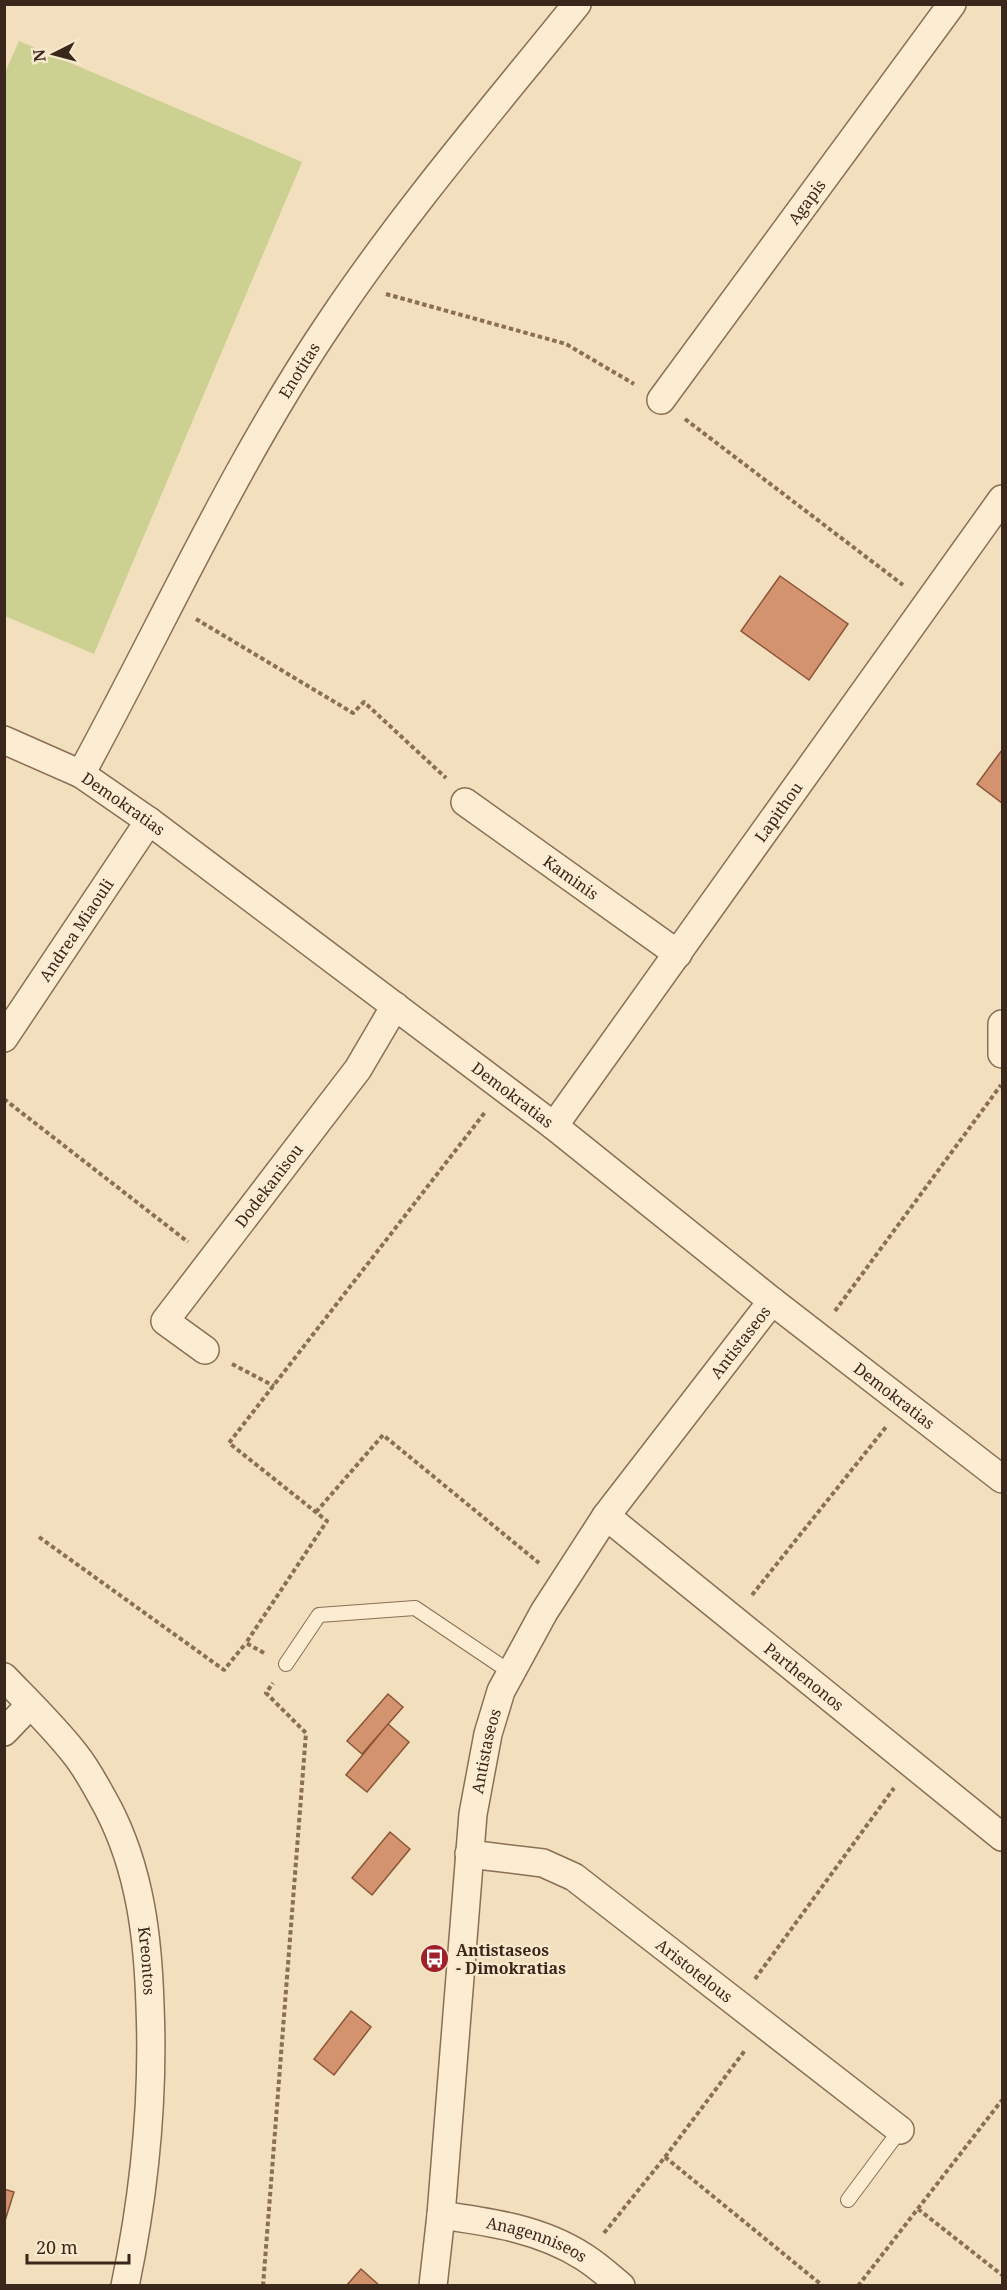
<svg xmlns="http://www.w3.org/2000/svg" width="1007" height="2290" viewBox="0 0 1007 2290" font-family="'Noto Serif',serif">
	<style>
		.green { fill: #ccd090 }
		.building { fill: #d3936f; stroke: #8c5538; stroke-width: 1.5 }
		.lines { fill: none; stroke-linecap: round; stroke-linejoin: round }
		.service-casing { stroke: #8b6e55; stroke-width: 16 }
		.minor-casing { stroke: #8b6e55; stroke-width: 30 }
		.path { stroke: #8b6e55; stroke-width: 4; stroke-dasharray: 4.5 3; stroke-linecap: butt }
		.service { stroke: #fcecd1; stroke-width: 14 }
		.minor { stroke: #fcecd1; stroke-width: 27 }
		.labels { text-anchor: middle; stroke-width: 5; stroke-linejoin: round; paint-order: stroke }
		.street-label { font-size: 16px; fill: #39271b; stroke: #f8e9cd }
		.poi-label { font-size: 16px; font-weight: bold; fill: #39271b; stroke: #f8e9cd; text-anchor: start }
	</style>
	<rect width="100%" height="100%" fill="#f1dfbd"/>
	<path class="green" d="M19 41 302 162 94 654 5 616 4 75Z"/>
	<path class="building" d="M780 576 848 624 809 680 741 631Z
		M1002 750V803L977 784Z
		M388 1694 403 1707 362 1754 347 1741Z
		M388 1724 409 1742 367 1792 346 1775Z
		M390 1832 410 1849 372 1895 352 1878Z
		M351 2011 371 2027 334 2075 314 2059Z
		M4 2189 14 2192 4 2224Z
		M361 2269 380 2286H346Z"/>
	<g class="lines">
		<defs>
			<path id="service" d="M286 1664 319 1615 415 1608 510 1672
				M848 2200 900 2130"/>
			<g id="minor">
				<path id="s1" d="M661 400 952 4"/>
				<path id="s2" d="M4 740 81 774 149 821 554 1126 772 1301 1002 1479"/>
				<path id="s3" d="M81 774C164 622 235 462 333 318 407 208 494 107 577 4"/>
				<path id="s4" d="M465 802 678 954"/>
				<path d="M1002 1024V1054"/>
				<path id="s5" d="M4 1038 149 821"/>
				<path id="s6" d="M554 1126 1002 499"/>
				<path id="s7" d="M205 1350 165 1321 358 1069 395 1006"/>
				<path id="s8" d="M606 1516 1002 1837"/>
				<path id="s9" d="M4 1677C28 1702 54 1727 75 1754 88 1770 98 1790 108 1808 140 1870 148 1937 150 2006 154 2102 145 2191 125 2286"/>
				<path d="M4 1732 30 1705"/>
				<path id="s10" d="M469 1854 543 1863 574 1877 900 2130"/>
				<path id="s11" d="M441 2215C490 2222 541 2229 584 2257 597 2265 609 2276 621 2286"/>
				<path id="s12" d="M433 2286 441 2215 473 1814 488 1734 501 1691 544 1612 606 1516 772 1301"/>
			</g>
		</defs>
		<use href="#service" class="service-casing"/>
		<use href="#minor" class="minor-casing"/>
		<path class="path" d="M386 294 566 344 634 384
			M685 419 903 585
			M196 619 353 713 364 702 446 778
			M4 1099 188 1242
			M835 1311 1001 1085
			M232 1364 274 1386
			M316 1512 383 1435 539 1563
			M39 1537 224 1670 246 1643
			M752 1595 886 1427
			M264 1653 246 1643 327 1521 229 1443 486 1111
			M755 1979 894 1788
			M665 2157 823 2286
			M918 2209 1002 2275
			M604 2233 665 2157 746 2049
			M263 2286 306 1733 266 1693 273 1683
			M858 2286 1002 2100"/>
		<use href="#service" class="service"/>
		<use href="#minor" class="minor"/>
	</g>
	<defs>
		<symbol id="bus-disc" viewBox="-11 -11 22 22"><circle r="9.5" fill="#9f2028" stroke="#f8e9cd"/><path d="M-5-6H5V4H4V6H2V4H-2V6H-4V4H-5ZM-3.5-4V0h7V-4ZM-3.5 1.2v1.5H-2V1.2ZM2 1.2v1.5H3.5V1.2Z" fill="#fff"/></symbol>
	</defs>
	<g fill-rule="evenodd">
		<use href="#bus-disc" x="418" y="1942" width="33" height="33"/>
	</g>
	<g class="labels">
		<g class="street-label">
			<text dy="6" stroke="none"><textPath href="#s1" startOffset="246">Agapis</textPath></text>
			<text dy="6" stroke="none"><textPath href="#s3" startOffset="459">Enotitas</textPath></text>
			<text dy="6" stroke="none"><textPath href="#s2" startOffset="136">Demokratias</textPath></text>
			<text dy="6" stroke="none"><textPath href="#s6" startOffset="386">Lapithou</textPath></text>
			<text dy="6" stroke="none"><textPath href="#s4" startOffset="130">Kaminis</textPath></text>
			<text dy="6" stroke="none"><textPath href="#s5" startOffset="130">Andrea Miaouli</textPath></text>
			<text dy="6" stroke="none"><textPath href="#s2" startOffset="622">Demokratias</textPath></text>
			<text dy="6" stroke="none"><textPath href="#s7" startOffset="220">Dodekanisou</textPath></text>
			<text dy="6" stroke="none"><textPath href="#s12" startOffset="1024">Antistaseos</textPath></text>
			<text dy="6" stroke="none"><textPath href="#s2" startOffset="1108">Demokratias</textPath></text>
			<text dy="6" stroke="none"><textPath href="#s8" startOffset="255">Parthenonos</textPath></text>
			<text dy="6" stroke="none"><textPath href="#s12" startOffset="538">Antistaseos</textPath></text>
			<text dy="6" stroke="none"><textPath href="#s9" startOffset="327">Kreontos</textPath></text>
			<text dy="6" stroke="none"><textPath href="#s10" startOffset="261">Aristotelous</textPath></text>
			<text dy="6" stroke="none"><textPath href="#s11" startOffset="99">Anagenniseos</textPath></text>
		</g>
		<g class="poi-label">
			<text x="456" y="1956">Antistaseos<tspan x="456" dy="18">- Dimokratias</tspan></text>
		</g>
	</g>
	<rect width="1007" height="2290" fill="none" stroke="#39271b" stroke-width="12"/>
	<g transform="translate(54 54) rotate(264)" stroke="#f8e9cd" stroke-width="4.5" paint-order="stroke">
	<path d="M0-4.5L10 22L0 15L-10 22Z" fill="#39271b"/>
	<text y="-9" font-size="16" font-weight="bold" text-anchor="middle" fill="#39271b">N</text>
	</g>
	<path d="M27 2254v9h102v-9" fill="none" stroke="#39271b" stroke-width="3"/>
	<text x="36" y="2254" font-size="18" fill="#39271b" stroke="#f8e9cd" stroke-width="4.5" paint-order="stroke">20 m</text>
</svg>
